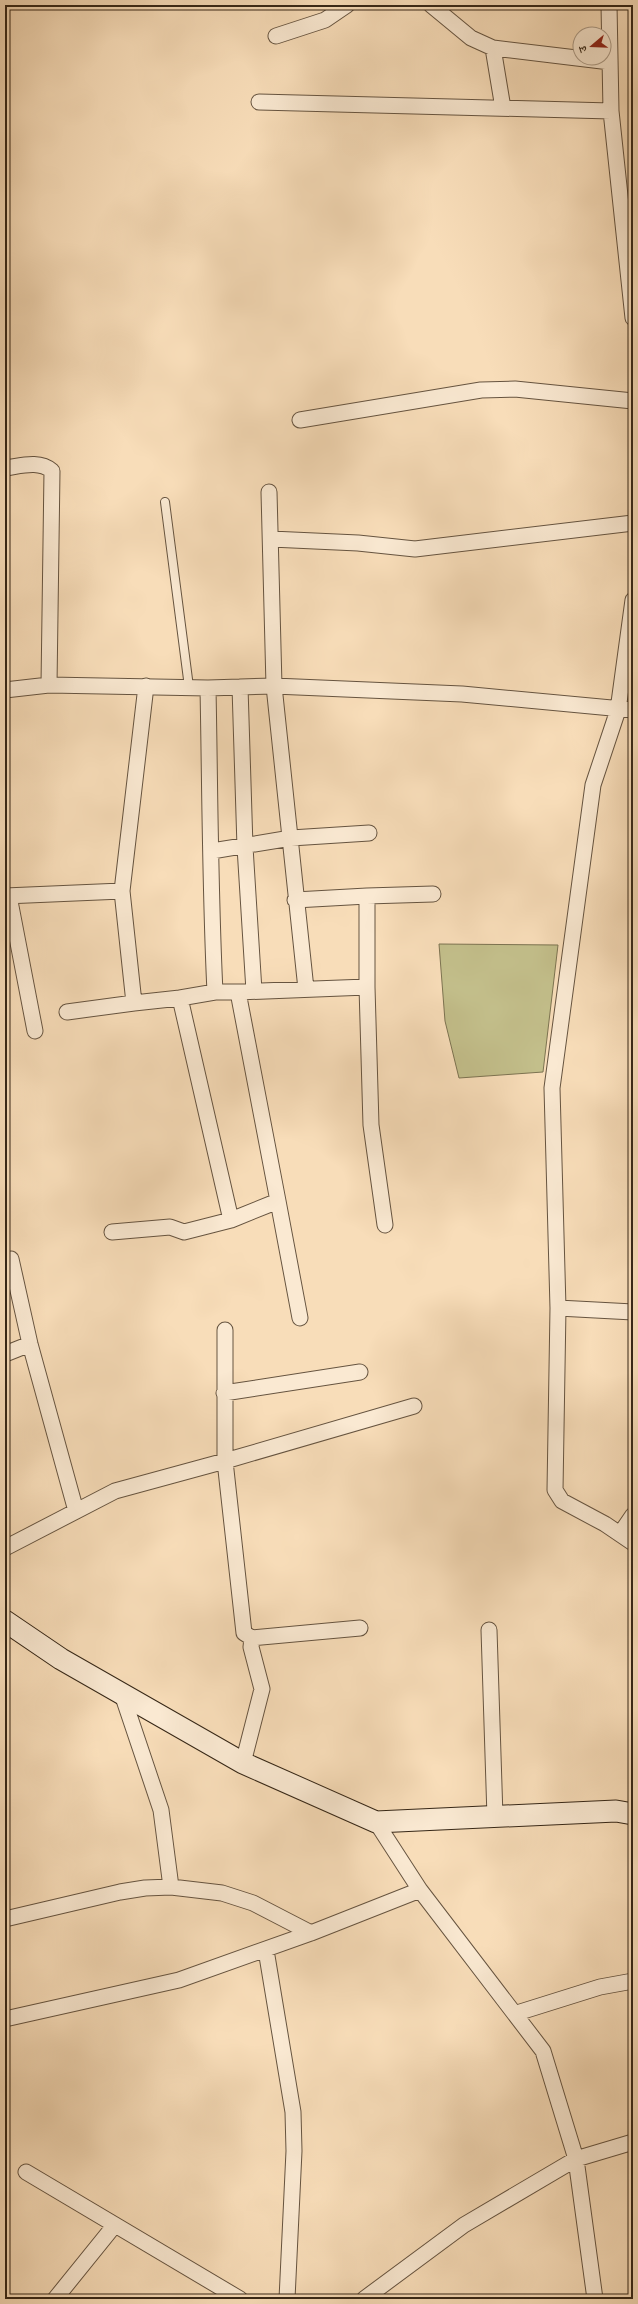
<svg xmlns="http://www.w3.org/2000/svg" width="638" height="2304" viewBox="0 0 638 2304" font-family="'IM FELL Double Pica','Noto Serif Devanagari',serif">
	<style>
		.green { fill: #c3bf8b; stroke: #7c7351 }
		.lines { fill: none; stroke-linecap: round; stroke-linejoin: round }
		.lane-casing { stroke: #665440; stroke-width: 10 }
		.street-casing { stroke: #665440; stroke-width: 17 }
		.secondary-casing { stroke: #362717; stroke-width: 23 }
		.lane { stroke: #fae9d2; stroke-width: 8 }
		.street { stroke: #fae9d2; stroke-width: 15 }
		.secondary { stroke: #fae9d2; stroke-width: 21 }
	</style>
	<rect width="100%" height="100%" fill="#f8ddb9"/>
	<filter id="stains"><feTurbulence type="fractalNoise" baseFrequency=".005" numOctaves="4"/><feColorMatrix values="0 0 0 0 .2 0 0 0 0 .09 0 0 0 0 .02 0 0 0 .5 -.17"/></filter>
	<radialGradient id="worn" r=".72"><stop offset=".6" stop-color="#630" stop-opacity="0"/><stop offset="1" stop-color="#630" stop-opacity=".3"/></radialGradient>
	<path class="green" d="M439 944 558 945 543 1072 459 1078 445 1021Z"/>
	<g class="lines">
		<defs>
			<path id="lane" d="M165 502 189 687"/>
			<path id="street" d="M431 5 471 38 493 48 610 62
				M609 5 611 111 633 318
				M276 36 325 20 347 5
				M493 48 503 108
				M259 102 611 111
				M300 420 481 390 515 389 633 401
				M5 468C21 466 39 460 52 471L49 685 208 688 274 686 462 694 633 710
				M269 492 274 686 306 989
				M271 539 358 543 415 549 633 523
				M633 600 618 710 593 785 552 1088 558 1308 555 1490 562 1501 605 1524 633 1543
				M146 686 122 891 134 1003 180 998 231 1220 278 1201 238 992H215C210 891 210 790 208 688
				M240 687 245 847 254 991
				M5 690 49 685
				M212 851 291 838 369 833
				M5 896 122 891
				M9 896 35 1031
				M367 896V987
				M295 900 367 896 433 894
				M238 992 367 987 371 1125 385 1225
				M180 998 215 992
				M67 1012 134 1003
				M278 1201 300 1318
				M112 1232 170 1227 184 1232 231 1220
				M11 1259 30 1344 76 1511
				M558 1308 633 1312
				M225 1330V1461L414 1406
				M5 1354 30 1344
				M224 1393 360 1372
				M620 1534 633 1515
				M5 1548 115 1491 225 1461 244 1633 252 1638 360 1628
				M489 1630 495 1817
				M122 1694 161 1810 171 1887
				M243 1763 262 1689 251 1647 252 1638
				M376 1822 420 1890 543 2051 576 2159 595 2299
				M5 1919 120 1892 145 1888 171 1887 222 1893 253 1903 311 1933
				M266 1950 293 2112 294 2151 287 2299
				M517 2013 600 1987 633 1981
				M5 2019 179 1980 311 1933 420 1890
				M26 2172 240 2299
				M55 2299 114 2226
				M364 2299 464 2225 576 2159 633 2142"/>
			<path id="secondary" d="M5 1621 61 1659 243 1763 376 1822 616 1811 633 1814"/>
		</defs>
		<use href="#lane" class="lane-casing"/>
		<use href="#street" class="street-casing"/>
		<use href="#secondary" class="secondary-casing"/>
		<use href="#lane" class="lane"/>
		<use href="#street" class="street"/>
		<use href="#secondary" class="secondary"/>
	</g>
	<rect width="638" height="2304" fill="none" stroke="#f8ddb9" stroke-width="20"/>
	<rect x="6" y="6" width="626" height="2292" fill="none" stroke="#362717" stroke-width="2"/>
	<rect x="10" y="10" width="618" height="2284" fill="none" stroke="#362717"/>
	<g transform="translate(592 46) rotate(251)"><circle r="19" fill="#fae9d2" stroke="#ac9b87"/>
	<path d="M0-3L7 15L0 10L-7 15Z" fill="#8f2418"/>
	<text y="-6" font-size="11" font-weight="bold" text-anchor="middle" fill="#362717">उ</text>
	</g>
	<rect width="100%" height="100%" filter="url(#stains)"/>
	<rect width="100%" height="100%" fill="url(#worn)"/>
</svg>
